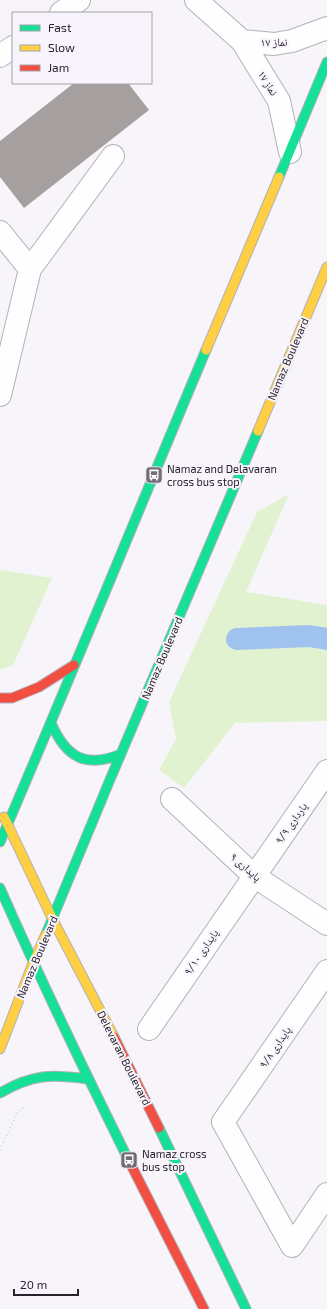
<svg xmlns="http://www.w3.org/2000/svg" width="327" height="1309" viewBox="0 0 327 1309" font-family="'Exo 2','Noto Naskh Arabic',sans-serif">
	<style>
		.green { fill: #e1f2d1 }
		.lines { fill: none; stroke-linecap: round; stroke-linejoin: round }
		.canal { stroke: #a0c2ef; stroke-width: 22 }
		.building { fill: #a69f9f }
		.street-casing { stroke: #b4b0b9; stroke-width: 24 }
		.fast-casing { stroke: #b4b0b9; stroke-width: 11 }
		.slow-casing { stroke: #b4b0b9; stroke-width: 11 }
		.jam-casing { stroke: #b4b0b9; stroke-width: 11 }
		.path { stroke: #dadadb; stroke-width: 2.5; stroke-dasharray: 1 3; stroke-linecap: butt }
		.street { stroke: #fefefe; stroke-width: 22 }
		.fast { stroke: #16e098; stroke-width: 9 }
		.slow { stroke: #ffcf43; stroke-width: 9 }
		.jam { stroke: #f24e42; stroke-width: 9 }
		.labels { text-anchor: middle; stroke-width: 4; stroke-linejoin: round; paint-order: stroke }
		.street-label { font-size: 11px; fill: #29232f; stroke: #f7f4fb }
		.poi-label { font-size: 11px; fill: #29232f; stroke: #f7f4fb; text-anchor: start }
	</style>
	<rect width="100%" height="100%" fill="#f7f5fa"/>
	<path class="green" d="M289 494 246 592 327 605V721L235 723 184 788 159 770 176 739 169 702 257 512Z
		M0 570 52 578 13 665 0 670Z"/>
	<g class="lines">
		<path class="canal" d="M237 639 309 636 327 639"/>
	</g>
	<path class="building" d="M74 83H128L149 110 24 208 0 177V141Z"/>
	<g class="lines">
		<defs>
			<path id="street" d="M196 0 242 41 279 101 290 152
				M61 13 79 0
				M242 41 274 44 292 41 327 28
				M0 56 13 47
				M0 232 30 269
				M0 395 30 269 113 156
				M172 799 254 876 327 924
				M327 971 223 1122 292 1246 327 1194
				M149 1029 327 771"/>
			<path id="fast" d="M279 177 327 62
				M51 723C66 757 85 769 121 754
				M0 842C70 679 137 514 206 350
				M0 888C40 979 83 1068 127 1157
				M46 934 109 782 258 431
				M0 1093C33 1074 51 1074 88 1079
				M159 1128 246 1309"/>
			<path id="slow" d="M206 350 279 177
				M258 431 327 267
				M4 817 53 920 114 1037
				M0 1049 33 963 46 934"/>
			<path id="jam" d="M0 698H12L39 687 74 665
				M114 1037 159 1128
				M127 1157 204 1309"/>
		</defs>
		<use href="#street" class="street-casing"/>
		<use href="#fast" class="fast-casing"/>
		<use href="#slow" class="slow-casing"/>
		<use href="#jam" class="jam-casing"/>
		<path class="path" d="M0 1150 17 1113 25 1106"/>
		<use href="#street" class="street"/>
		<use href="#fast" class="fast"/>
		<use href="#slow" class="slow"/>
		<use href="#jam" class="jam"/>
	</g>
	<defs>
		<symbol id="bus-square" viewBox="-11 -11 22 22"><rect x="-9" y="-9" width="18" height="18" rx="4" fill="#716c76" stroke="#f7f4fb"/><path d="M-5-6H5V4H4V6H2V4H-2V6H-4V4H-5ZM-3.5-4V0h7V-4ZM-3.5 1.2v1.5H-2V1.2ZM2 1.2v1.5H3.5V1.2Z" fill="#fff"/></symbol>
	</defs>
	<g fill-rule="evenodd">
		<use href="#bus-square" x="144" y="465" width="20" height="20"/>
		<use href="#bus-square" x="119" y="1150" width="20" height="20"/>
	</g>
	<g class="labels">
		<g class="street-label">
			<text transform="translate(274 42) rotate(-1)" y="4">نماز ۱۷</text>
			<text transform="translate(268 83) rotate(58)" y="4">نماز ۱٧</text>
			<text transform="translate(288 359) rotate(-67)" y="4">Namaz Boulevard</text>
			<text transform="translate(162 658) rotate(-67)" y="4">Namaz Boulevard</text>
			<text transform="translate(291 823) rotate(-55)" y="4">پارداری ۹/۹</text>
			<text transform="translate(246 867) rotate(41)" y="4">پایداری ۹</text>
			<text transform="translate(201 952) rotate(-56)" y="4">پایداری ۹/۱۰</text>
			<text transform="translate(37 957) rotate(-67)" y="4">Namaz Boulevard</text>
			<text transform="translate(275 1047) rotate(-56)" y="4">پایداری ۹/۸</text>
			<text transform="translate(124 1058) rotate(63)" y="4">Delevaran Boulevard</text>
		</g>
		<g class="poi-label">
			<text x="167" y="473">Namaz and Delavaran<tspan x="167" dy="13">cross bus stop</tspan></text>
			<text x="142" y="1158">Namaz cross<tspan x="142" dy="13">bus stop</tspan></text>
		</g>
	</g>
	<rect x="12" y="12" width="140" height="72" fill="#f7f4fb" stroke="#a5a0a9"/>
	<rect x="20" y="25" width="20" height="6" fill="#16e098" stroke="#a5a0a9"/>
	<text x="48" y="32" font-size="12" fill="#29232f">Fast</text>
	<rect x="20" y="45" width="20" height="6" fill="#ffcf43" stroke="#a5a0a9"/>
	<text x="48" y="52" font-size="12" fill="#29232f">Slow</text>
	<rect x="20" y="65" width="20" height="6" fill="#f24e42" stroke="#a5a0a9"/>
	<text x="48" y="72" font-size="12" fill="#29232f">Jam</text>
	<path d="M14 1289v6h64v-6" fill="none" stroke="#29232f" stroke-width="2"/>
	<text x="20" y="1289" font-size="12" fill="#29232f" stroke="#f7f4fb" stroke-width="3" paint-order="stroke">20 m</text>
</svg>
